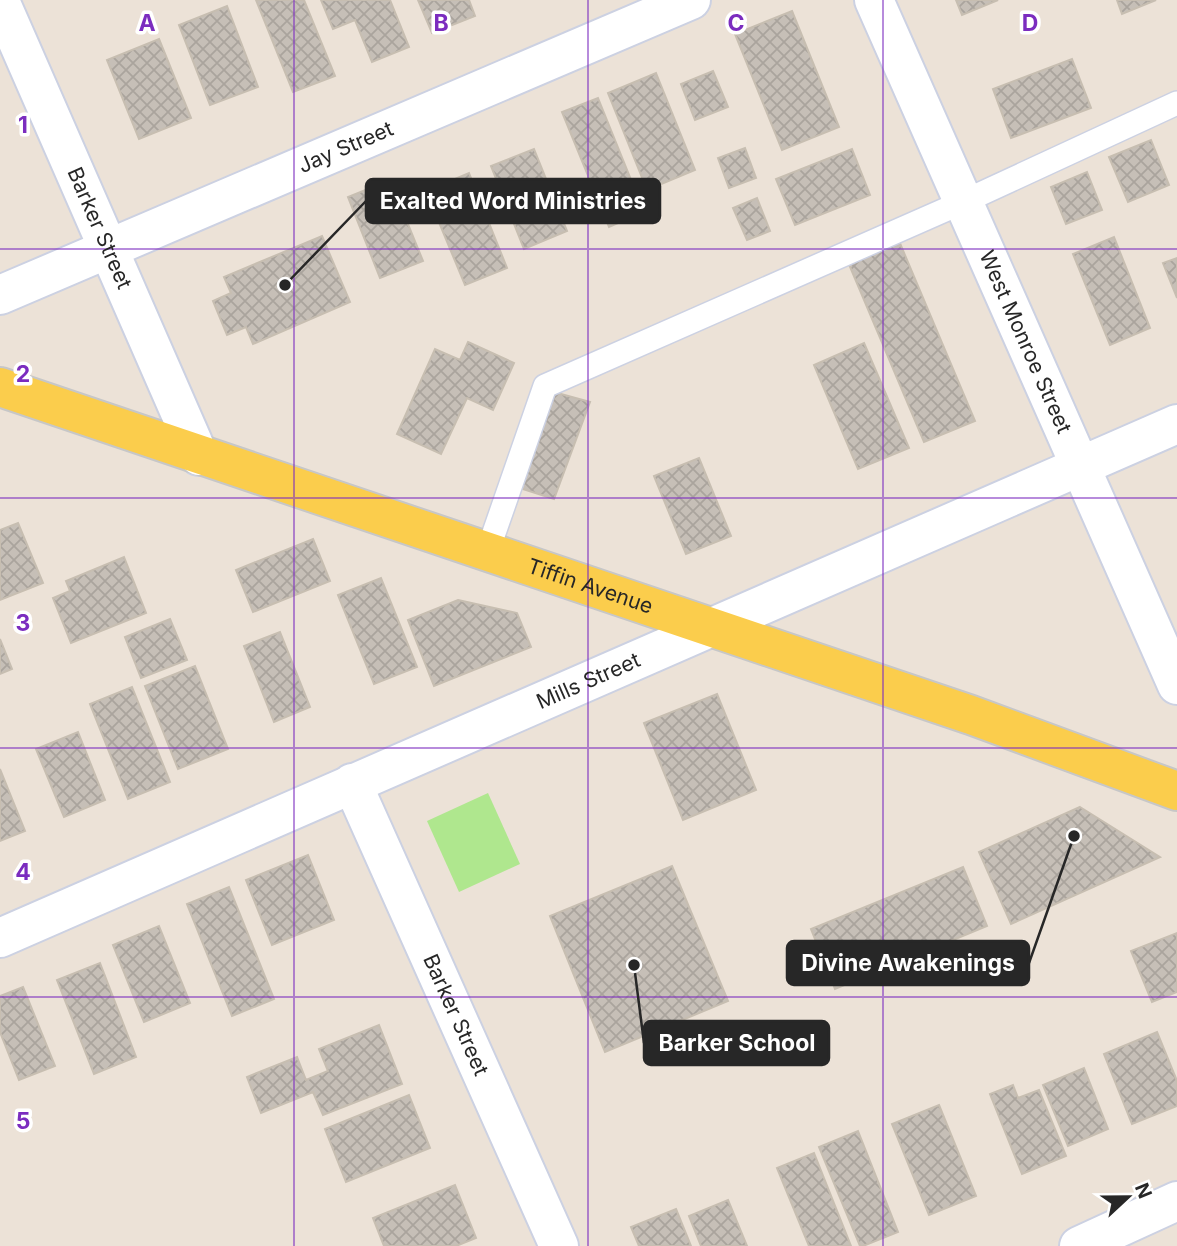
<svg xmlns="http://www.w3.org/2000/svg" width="1177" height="1246" viewBox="0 0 1177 1246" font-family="Inter,sans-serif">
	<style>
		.park { fill: #afe78e }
		.building { fill: url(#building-cross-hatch); stroke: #c7beb1; stroke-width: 2 }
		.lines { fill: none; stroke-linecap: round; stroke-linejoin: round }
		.lane-casing { stroke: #ccd1e2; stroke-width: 26 }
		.street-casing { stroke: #ccd1e2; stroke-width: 42 }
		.primary-casing { stroke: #c7c7c7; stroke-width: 42 }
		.lane { stroke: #fff; stroke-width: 23 }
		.street { stroke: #fff; stroke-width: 38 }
		.primary { stroke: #fbcd4c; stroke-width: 38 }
		.grid { fill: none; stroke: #7b2cbf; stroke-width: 2; stroke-opacity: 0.55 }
		.labels { text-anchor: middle; stroke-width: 7; stroke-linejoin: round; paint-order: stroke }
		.street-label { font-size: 21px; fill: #272727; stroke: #fff }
		.grid-label { font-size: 23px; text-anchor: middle; font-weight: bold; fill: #7b2cbf; stroke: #fff; stroke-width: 7; stroke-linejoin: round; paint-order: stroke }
		.leader { fill: none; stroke: #272727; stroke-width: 2.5 }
		.callout-dot { fill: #272727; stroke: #fff; stroke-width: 2.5 }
		.callout { fill: #272727; stroke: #272727; stroke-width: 2.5 }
		.callout-label { font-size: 23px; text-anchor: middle; font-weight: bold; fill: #fff }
	</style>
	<defs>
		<pattern id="building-cross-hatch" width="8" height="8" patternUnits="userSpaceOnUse" patternTransform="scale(1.75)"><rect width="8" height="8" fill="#c6bfb7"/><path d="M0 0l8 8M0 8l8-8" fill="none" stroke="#aaa49d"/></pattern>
	</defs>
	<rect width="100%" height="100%" fill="#ece2d7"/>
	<path class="park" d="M488 793 520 864 459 892 427 821Z"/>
	<path class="building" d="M256 0H304L335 76 293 92Z
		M321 0H390L409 47 372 62 355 20 333 29Z
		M418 0H469L475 16 432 33Z
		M956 0H998L962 15Z
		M1117 0H1156L1122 14Z
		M227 6 258 87 210 105 179 25Z
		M792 11 839 127 782 150 735 34Z
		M159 39 191 118 139 139 107 60Z
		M1072 59 1091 108 1011 138 993 89Z
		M713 71 728 107 695 120 681 84Z
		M656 73 695 170 647 190 608 93Z
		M598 98 644 212 609 227 562 112Z
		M1151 140 1169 185 1128 202 1109 157Z
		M745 148 756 178 729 188 718 158Z
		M534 149 567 231 524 249 491 166Z
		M852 149 870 195 795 225 776 179Z
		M1087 172 1102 210 1066 224 1051 187Z
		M469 173 507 268 465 285 426 191Z
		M390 180 423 261 380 278 348 197Z
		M757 198 770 231 747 240 733 208Z
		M322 236 350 302 253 344 246 327 227 335 213 301 231 293 224 277Z
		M1114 237 1150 328 1110 345 1073 254Z
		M899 241 975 421 924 442 848 262Z
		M1177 258V298L1163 263Z
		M468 342 514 363 493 410 467 398 441 454 397 434 435 349 460 360Z
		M864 343 909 448 858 469 814 365Z
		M550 391 590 402 554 499 520 488Z
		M699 458 731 536 686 554 654 476Z
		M18 523 43 583 0 600V530Z
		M313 539 330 581 253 612 236 570Z
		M124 557 146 613 71 643 53 598 70 591 66 581Z
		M381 578 417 667 374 684 338 595Z
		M458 600 517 613 531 647 434 686 408 620Z
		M170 619 187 660 141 678 125 637Z
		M280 632 310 707 274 722 244 646Z
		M0 639 12 669 0 674Z
		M195 666 228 749 178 769 145 686Z
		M132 687 170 782 128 799 90 704Z
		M717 694 756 790 683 820 644 723Z
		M78 732 105 800 64 817 36 749Z
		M0 769 25 831 0 841Z
		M1080 807 1160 857 1011 924 979 852Z
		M308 855 334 920 272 945 246 880Z
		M672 866 728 1001 605 1052 550 916Z
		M963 867 987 926 835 989 811 929Z
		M229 887 274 999 232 1016 187 904Z
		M159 926 190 1003 144 1022 113 945Z
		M1177 933V992L1152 1002 1131 951Z
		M100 963 136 1057 94 1074 57 980Z
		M23 987 55 1066 19 1080 0 1032V996Z
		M379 1025 402 1084 323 1115 313 1092 261 1113 247 1077 297 1057 306 1080 328 1071 319 1049Z
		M1157 1032 1177 1081V1106L1132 1124 1104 1054Z
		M1084 1068 1108 1129 1068 1146 1043 1085Z
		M1013 1085 1018 1098 1039 1090 1066 1156 1022 1174 990 1094Z
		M409 1095 430 1148 346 1182 325 1129Z
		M939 1105 976 1196 929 1215 892 1124Z
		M858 1131 898 1232 863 1246H860L819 1147Z
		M814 1153 851 1246H809L777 1168Z
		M455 1185 476 1238 456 1246H384L373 1218Z
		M728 1200 747 1246H701L689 1216Z
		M676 1209 691 1246H639L631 1227Z"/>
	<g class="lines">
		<defs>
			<path id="lane" d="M487 553 545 386 963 202 1177 103"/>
			<g id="street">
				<path id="s1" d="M874 0 1177 685"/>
				<path id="s2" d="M0 1 199 456"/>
				<path id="s3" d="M0 295 691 0"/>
				<path id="s4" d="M352 783 559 1246"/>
				<path id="s5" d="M0 938 1177 424"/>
				<path d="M1079 1246 1177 1201"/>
			</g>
			<g id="primary">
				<path id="s6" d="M0 387 971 715 1177 791"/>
			</g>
		</defs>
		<use href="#lane" class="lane-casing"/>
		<use href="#street" class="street-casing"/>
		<use href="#primary" class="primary-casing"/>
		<use href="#lane" class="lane"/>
		<use href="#street" class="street"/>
		<use href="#primary" class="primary"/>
	</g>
	<path class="grid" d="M294 0V1246M588 0V1246M883 0V1246M0 249H1177M0 498H1177M0 748H1177M0 997H1177"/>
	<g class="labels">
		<g class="street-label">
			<text dy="7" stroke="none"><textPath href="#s3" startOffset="376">Jay Street</textPath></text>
			<text dy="7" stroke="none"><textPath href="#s2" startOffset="248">Barker Street</textPath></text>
			<text dy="7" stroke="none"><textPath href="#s1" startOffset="374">West Monroe Street</textPath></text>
			<text dy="7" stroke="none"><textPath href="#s6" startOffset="623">Tiffin Avenue</textPath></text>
			<text dy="7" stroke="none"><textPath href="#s5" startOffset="642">Mills Street</textPath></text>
			<text dy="7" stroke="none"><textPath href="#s4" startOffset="254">Barker Street</textPath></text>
		</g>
	</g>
	<g class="grid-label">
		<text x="147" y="31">A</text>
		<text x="441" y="31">B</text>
		<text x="736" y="31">C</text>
		<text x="1030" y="31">D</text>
		<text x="23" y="133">1</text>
		<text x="23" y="382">2</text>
		<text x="23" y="631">3</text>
		<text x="23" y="880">4</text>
		<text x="23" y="1129">5</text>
	</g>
	<path class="leader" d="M285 285L366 201M1074 836L1029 963M634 965L644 1043"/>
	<g class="callout-dot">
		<circle cx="285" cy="285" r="7"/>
		<circle cx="1074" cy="836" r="7"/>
		<circle cx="634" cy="965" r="7"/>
	</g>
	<g class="callout">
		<rect x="366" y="179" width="294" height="44" rx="7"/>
		<rect x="787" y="941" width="242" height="44" rx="7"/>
		<rect x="644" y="1021" width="185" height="44" rx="7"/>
	</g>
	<g class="callout-label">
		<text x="513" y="209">Exalted Word Ministries</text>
		<text x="908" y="971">Divine Awakenings</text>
		<text x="737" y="1051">Barker School</text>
	</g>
	<g transform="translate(1128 1197) rotate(68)" stroke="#ffffff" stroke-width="5" paint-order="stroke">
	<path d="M0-5L12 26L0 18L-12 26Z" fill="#272727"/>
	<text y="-10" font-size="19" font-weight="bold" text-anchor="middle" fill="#272727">N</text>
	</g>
</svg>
